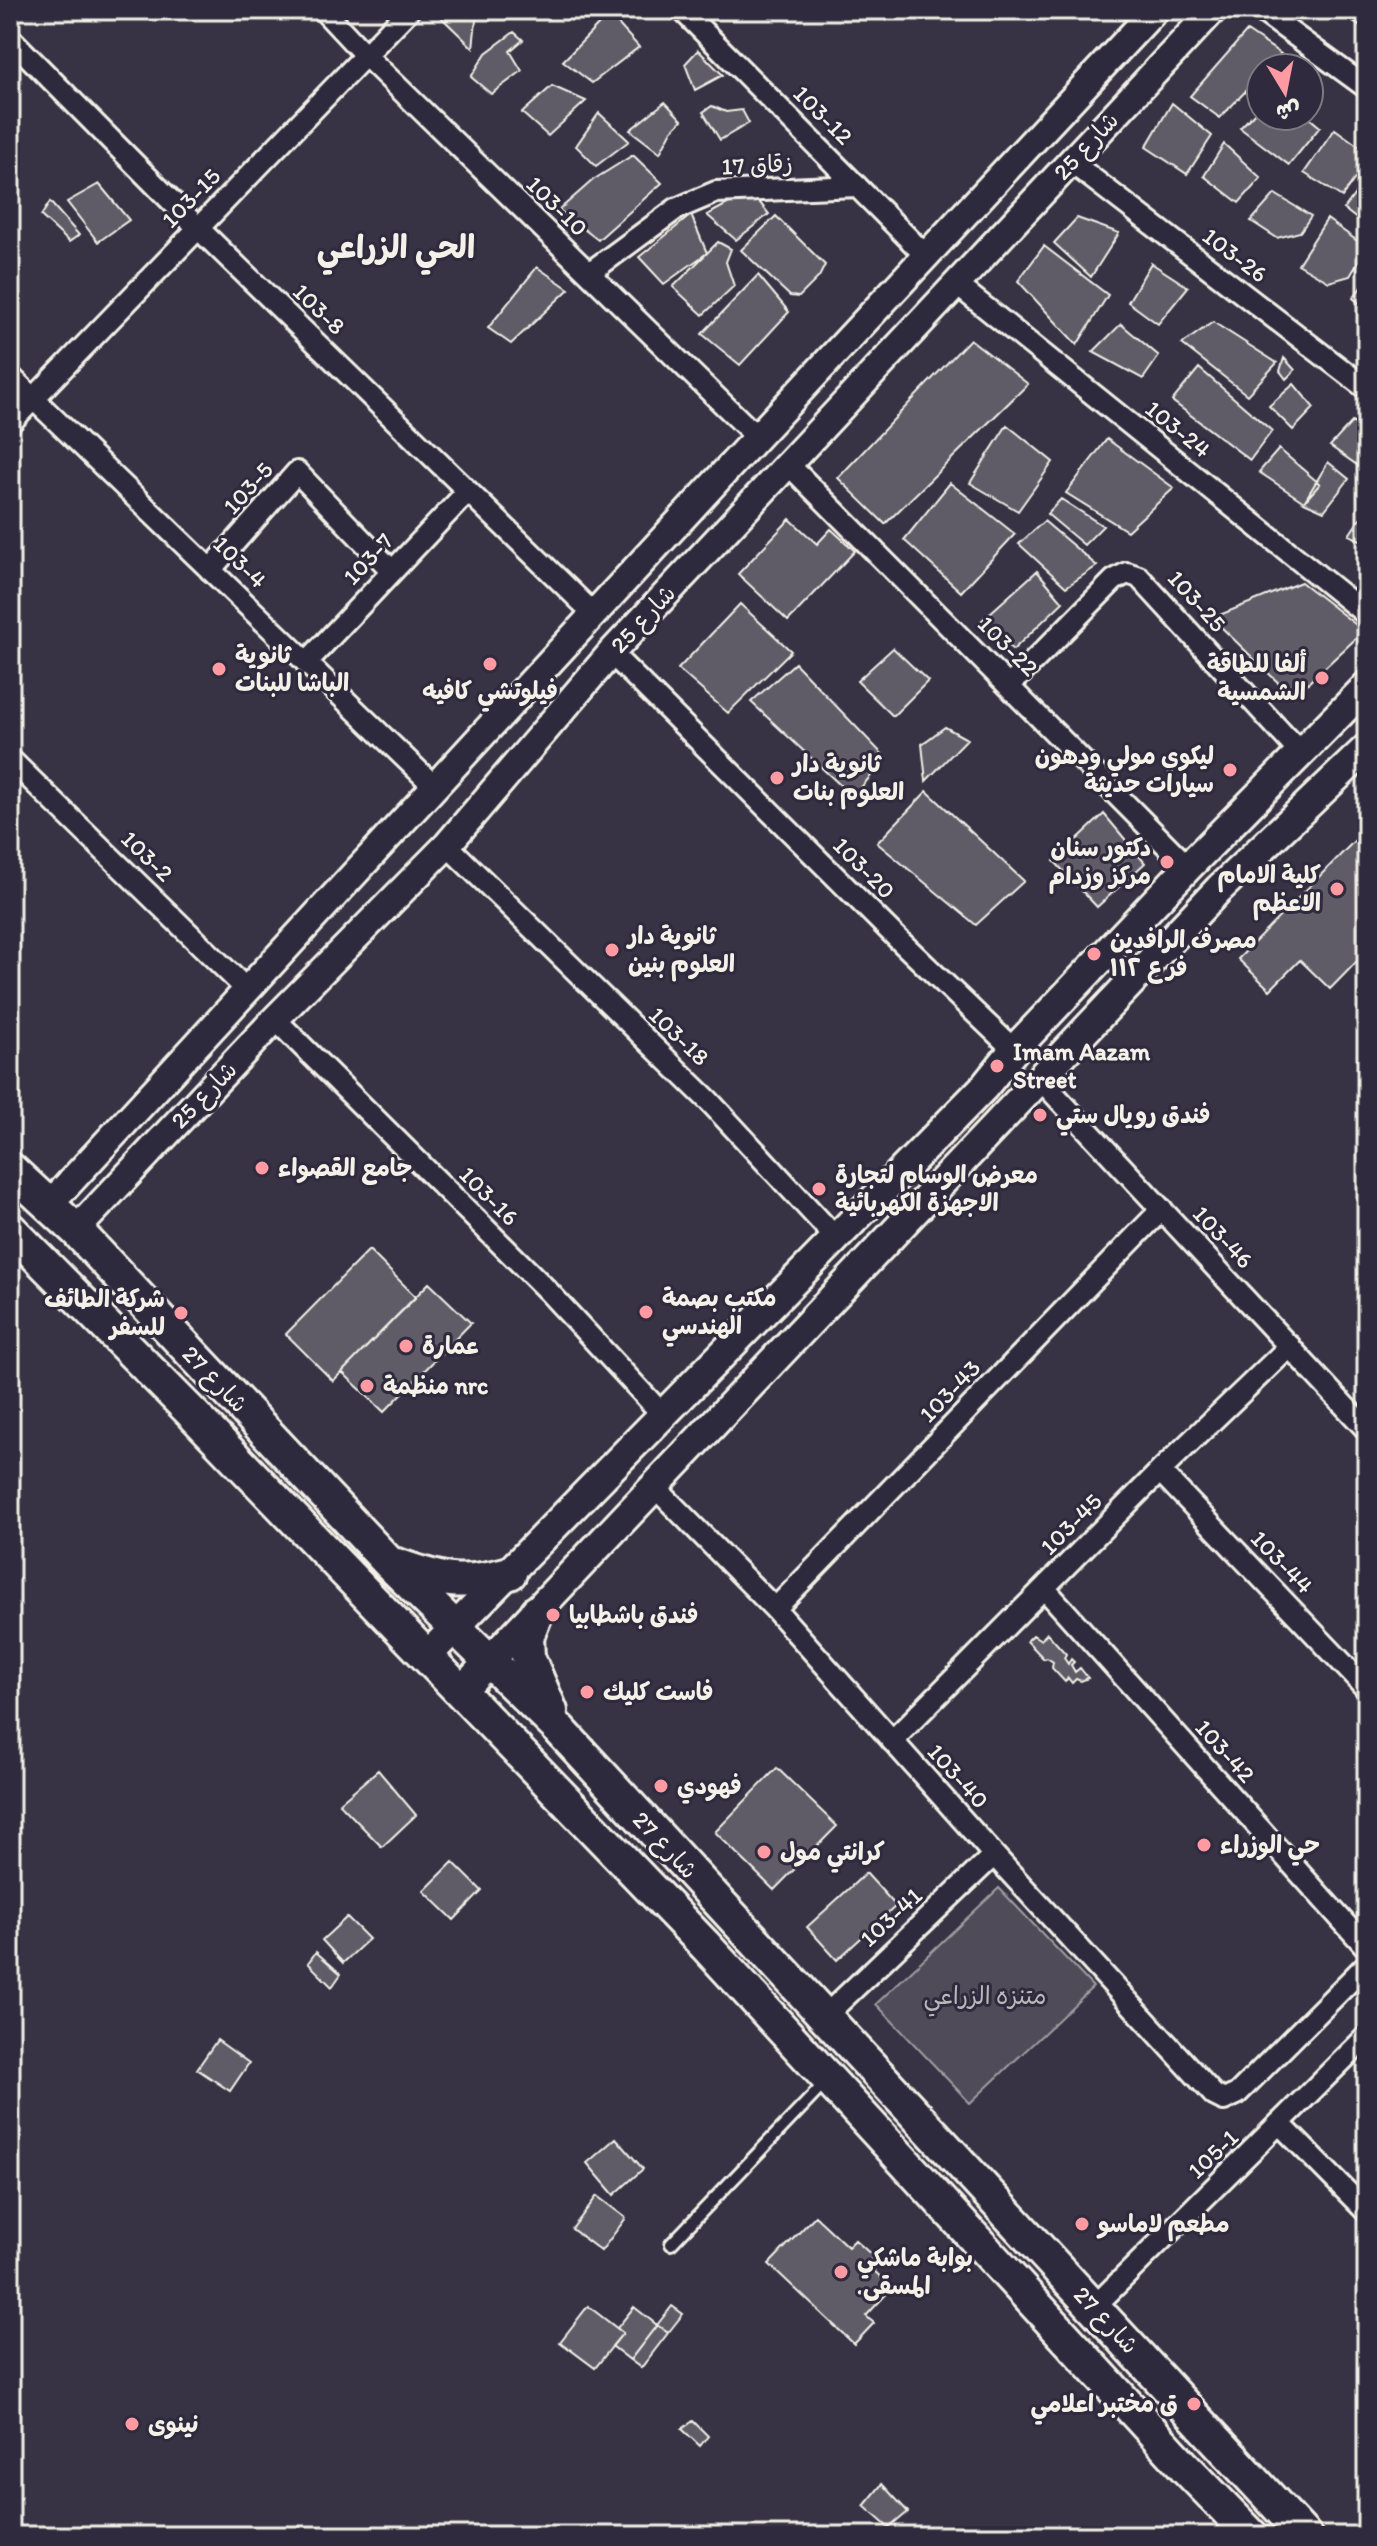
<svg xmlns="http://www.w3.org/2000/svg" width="1377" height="2546" viewBox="0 0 1377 2546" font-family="Itim,'Playpen Sans Arabic',sans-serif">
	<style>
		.green { fill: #504b59; stroke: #a29ea0; stroke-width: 2 }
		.building { fill: #5f5c67; stroke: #f4f1e8; stroke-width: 2 }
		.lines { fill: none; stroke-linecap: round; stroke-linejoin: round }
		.service-casing { stroke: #f4f1e8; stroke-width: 16 }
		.minor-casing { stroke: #f4f1e8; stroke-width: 26 }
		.tertiary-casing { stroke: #f4f1e8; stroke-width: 32 }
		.secondary-casing { stroke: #f4f1e8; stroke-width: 34 }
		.primary-casing { stroke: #f4f1e8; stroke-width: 38 }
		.service { stroke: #2f2a3d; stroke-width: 10 }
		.minor { stroke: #2f2a3d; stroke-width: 20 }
		.tertiary { stroke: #2f2a3d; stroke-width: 26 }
		.secondary { stroke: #2f2a3d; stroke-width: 28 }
		.primary { stroke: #2f2a3d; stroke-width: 32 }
		.poi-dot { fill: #ff9aa2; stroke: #2f2a3d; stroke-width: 3 }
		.labels { text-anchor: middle; stroke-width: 6; stroke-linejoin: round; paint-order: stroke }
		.street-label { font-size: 24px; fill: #f4f1e8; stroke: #2f2a3d }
		.poi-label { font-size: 24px; font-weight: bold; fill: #f4f1e8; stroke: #2f2a3d; text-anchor: start }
		.park-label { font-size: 24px; fill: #bbb7b6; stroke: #2f2a3d }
		.district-label { font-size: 32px; font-weight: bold; fill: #f4f1e8; stroke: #2f2a3d }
	</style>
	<rect width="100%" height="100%" fill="#373244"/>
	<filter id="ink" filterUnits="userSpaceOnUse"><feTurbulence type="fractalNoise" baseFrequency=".0125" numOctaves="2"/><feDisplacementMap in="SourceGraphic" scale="16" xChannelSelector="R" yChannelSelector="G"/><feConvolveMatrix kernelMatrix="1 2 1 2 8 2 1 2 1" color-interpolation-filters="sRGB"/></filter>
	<g filter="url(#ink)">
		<path class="green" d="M999 1888 1093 1987 970 2103 876 2004Z"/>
		<path class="building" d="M446 10H489L476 20 473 48 439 15Z
			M609 14 639 47 592 83 563 61Z
			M1247 31 1281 54 1268 68H1261V75L1220 118 1190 96Z
			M514 32 523 40 510 51 522 71 491 94 471 77 486 53Z
			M698 50 723 75 695 90 685 64Z
			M552 86 586 101 548 136 522 113Z
			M665 102 682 120 672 130 660 153 630 130Z
			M1172 103 1212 136 1187 174 1146 147Z
			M712 106 726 112 742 110 749 123 720 140 703 112Z
			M1261 106V116H1307L1320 127 1289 165 1240 128Z
			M599 113 629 141 596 166 576 146Z
			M10 120 21 132 10 141Z
			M1335 129 1367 152V161L1342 197 1304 173Z
			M1224 144 1261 178 1239 203 1204 176Z
			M633 155 662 183 598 240 559 210 593 180Z
			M1367 177V227L1344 209Z
			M99 184 129 220 98 242 67 202Z
			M1275 194 1311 216 1300 232 1277 238 1251 221Z
			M756 198 769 214 736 240 707 215 733 201Z
			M50 202 79 235 69 242 41 216Z
			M691 215 707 253 664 284 639 257Z
			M776 216 825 265 819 277 799 297 790 296 741 250Z
			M1077 218 1119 233 1091 277 1054 243Z
			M1327 219 1367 248 1350 276 1329 282 1298 264Z
			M718 242 731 249 726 262 734 286 703 315 673 287Z
			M1044 246 1108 295 1077 345 1018 281Z
			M1151 263 1188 287 1158 324 1128 302Z
			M537 267 569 289 511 344 488 328Z
			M758 275 789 312 740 365 702 334Z
			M1367 279V310L1353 298Z
			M1213 322 1277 363 1247 395 1182 344Z
			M1121 324 1159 356 1143 379 1093 352Z
			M970 339 1028 384 885 524 838 478Z
			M1284 358 1295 370 1286 379 1280 371Z
			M1199 368 1272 431 1250 460 1172 401Z
			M1294 384 1314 408 1293 430 1269 406Z
			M1352 422 1367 432V472L1330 446Z
			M1007 425 1053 462 1018 511 970 483Z
			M1107 439 1174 488 1127 531 1066 493Z
			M1279 449 1320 484 1304 502 1259 472Z
			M1328 462 1349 479 1324 511 1304 502Z
			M950 483 1015 534 961 592 904 540Z
			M1061 499 1103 526 1084 545 1047 514Z
			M1367 508V543L1349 535Z
			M790 519 817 544 831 529 855 551 788 621 738 574Z
			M1044 521 1097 566 1066 587 1019 544Z
			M1037 571 1063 602 1013 650 980 622Z
			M1301 582 1364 631 1293 697 1212 618Z
			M740 604 791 651 728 713 678 669Z
			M893 648 928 681 893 716 857 681Z
			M795 663 886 758 853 797 751 702Z
			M945 727 967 739 926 781 922 744Z
			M927 791 1024 881 976 925 877 843Z
			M1104 814 1145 863 1097 907 1054 861Z
			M1367 828V951L1330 989 1300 960 1270 990 1238 959Z
			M369 1250 416 1297 333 1381 286 1334Z
			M429 1283 471 1323 384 1412 342 1372Z
			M1047 1633 1066 1654 1064 1658 1068 1664 1071 1659 1074 1662 1071 1665 1075 1672 1080 1668 1088 1678 1081 1681 1076 1679 1072 1683 1068 1678 1065 1682 1052 1668 1053 1662 1047 1658 1044 1659 1027 1641 1033 1635 1041 1640Z
			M777 1768 837 1826 774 1890 715 1832Z
			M378 1770 416 1815 382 1847 339 1803Z
			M453 1862 482 1891 454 1920 424 1891Z
			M866 1873 896 1906 837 1960 807 1927Z
			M347 1917 369 1939 343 1963 322 1940Z
			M316 1952 341 1974 332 1987 308 1963Z
			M217 2040 249 2063 230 2091 197 2069Z
			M616 2138 643 2169 614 2195 587 2163Z
			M597 2196 626 2218 601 2251 572 2229Z
			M815 2216 848 2247 855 2240 874 2257 867 2264 892 2288 866 2316 874 2323 854 2344 769 2264Z
			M588 2306 623 2333 595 2368 560 2342Z
			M672 2306 683 2314 668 2333 657 2325Z
			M634 2307 657 2325 630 2360 612 2346 623 2333 617 2328Z
			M657 2325 668 2333 641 2368 630 2360Z
			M693 2421 708 2436 700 2446 682 2429Z
			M882 2484 908 2512 889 2528 864 2506Z"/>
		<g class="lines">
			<defs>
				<path id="service" d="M671 2244 827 2081"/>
				<path id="minor" d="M323 10 365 55 757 437
					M682 10 927 257
					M1260 10 1367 88
					M10 38 198 228 594 614
					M1071 162 1367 389
					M589 273 676 209 716 192 857 186
					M956 284 1367 615
					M10 376 434 786
					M10 423 409 10
					M788 464 1188 867
					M210 570 297 472 392 571
					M611 653 897 938 1014 1050
					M306 663 468 491
					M1010 685 1114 580 1127 573 1139 577 1302 755
					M10 759 247 990
					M447 845 710 1102 835 1237
					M275 1019 548 1291 662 1414
					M1041 1080 1367 1430
					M1160 1471 1367 1689
					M653 1485 775 1609 994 1855 1214 2095 1224 2100 1237 2094 1367 1964
					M1044 1588 1367 1948
					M775 1609 1162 1209
					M892 1741 1160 1471 1290 1346
					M824 2017 994 1855
					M1280 2124 1367 2212
					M1094 2307 1367 2036"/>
				<path id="tertiary" d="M1362 10 1367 13
					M49 1205 757 437 1155 10
					M76 1230 275 1019 447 845 611 653 1213 10"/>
				<path id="secondary" d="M426 1657 984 1087 1014 1050 1188 867 1367 686
					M461 1691 1219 889 1367 748"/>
				<path id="primary" d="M10 1169 76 1230 389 1563 559 1729 1305 2536
					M10 1229 192 1413 705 1945 1184 2466 1252 2536
					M397 1565C445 1582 461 1586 510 1573
					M537 1612 527 1637 528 1657 551 1711"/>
			</defs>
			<use href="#service" class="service-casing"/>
			<use href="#minor" class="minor-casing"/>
			<use href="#tertiary" class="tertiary-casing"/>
			<use href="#secondary" class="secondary-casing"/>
			<use href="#primary" class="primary-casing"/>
			<use href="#service" class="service"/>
			<use href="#minor" class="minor"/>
			<use href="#tertiary" class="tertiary"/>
			<use href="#secondary" class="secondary"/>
			<use href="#primary" class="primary"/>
		</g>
	</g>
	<g class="poi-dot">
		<circle cx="490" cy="664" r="8"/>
		<circle cx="219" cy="669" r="8"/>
		<circle cx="1322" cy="678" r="8"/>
		<circle cx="1230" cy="770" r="8"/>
		<circle cx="777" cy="778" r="8"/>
		<circle cx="1167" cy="862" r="8"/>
		<circle cx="1337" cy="889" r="8"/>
		<circle cx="612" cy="950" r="8"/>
		<circle cx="1094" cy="954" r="8"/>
		<circle cx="997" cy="1066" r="8"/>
		<circle cx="1040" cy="1115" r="8"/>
		<circle cx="262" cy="1168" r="8"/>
		<circle cx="819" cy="1189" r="8"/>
		<circle cx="646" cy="1312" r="8"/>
		<circle cx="181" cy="1313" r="8"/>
		<circle cx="406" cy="1346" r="8"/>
		<circle cx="367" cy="1386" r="8"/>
		<circle cx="553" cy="1615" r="8"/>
		<circle cx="587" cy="1692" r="8"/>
		<circle cx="661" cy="1786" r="8"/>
		<circle cx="1204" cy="1845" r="8"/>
		<circle cx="764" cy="1852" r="8"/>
		<circle cx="1082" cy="2224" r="8"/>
		<circle cx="841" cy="2272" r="8"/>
		<circle cx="1194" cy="2404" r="8"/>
		<circle cx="132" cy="2424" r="8"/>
	</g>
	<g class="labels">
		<g class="street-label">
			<text transform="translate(823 115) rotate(45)" y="8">103-12</text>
			<text transform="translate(1086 146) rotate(-47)" y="8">شارع 25</text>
			<text transform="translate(757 165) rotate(-3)" y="8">زقاق 17</text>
			<text transform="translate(191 198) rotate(-46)" y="8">103-15</text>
			<text transform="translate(557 206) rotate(44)" y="8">103-10</text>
			<text transform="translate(1235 255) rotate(37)" y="8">103-26</text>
			<text transform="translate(319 309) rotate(44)" y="8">103-8</text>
			<text transform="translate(1178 429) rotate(39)" y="8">103-24</text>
			<text transform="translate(248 488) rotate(-48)" y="8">103-5</text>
			<text transform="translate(368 559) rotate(-47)" y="8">103-7</text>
			<text transform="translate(240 562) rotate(44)" y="8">103-4</text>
			<text transform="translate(1197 601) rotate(48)" y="8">103-25</text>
			<text transform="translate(643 619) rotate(-47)" y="8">شارع 25</text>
			<text transform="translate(1008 646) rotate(45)" y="8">103-22</text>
			<text transform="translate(147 856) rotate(44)" y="8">103-2</text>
			<text transform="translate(864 868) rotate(45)" y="8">103-20</text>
			<text transform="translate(679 1036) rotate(44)" y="8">103-18</text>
			<text transform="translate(204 1095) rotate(-46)" y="8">شارع 25</text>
			<text transform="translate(489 1196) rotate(45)" y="8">103-16</text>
			<text transform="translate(1223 1237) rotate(47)" y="8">103-46</text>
			<text transform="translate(215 1379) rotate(46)" y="8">شارع 27</text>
			<text transform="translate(950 1391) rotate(-46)" y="8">103-43</text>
			<text transform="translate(1071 1524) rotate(-45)" y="8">103-45</text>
			<text transform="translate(1282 1562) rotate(46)" y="8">103-44</text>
			<text transform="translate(1225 1751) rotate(48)" y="8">103-42</text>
			<text transform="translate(958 1776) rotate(48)" y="8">103-40</text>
			<text transform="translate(665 1845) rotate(47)" y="8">شارع 27</text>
			<text transform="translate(891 1917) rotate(-43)" y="8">103-41</text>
			<text transform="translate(1213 2154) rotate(-44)" y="8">105-1</text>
			<text transform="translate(1106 2320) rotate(47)" y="8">شارع 27</text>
		</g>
		<g class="poi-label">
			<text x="235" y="663">ثانوية<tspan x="235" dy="28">الباشا للبنات</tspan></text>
			<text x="1306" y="672" text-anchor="end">ألفا للطاقة<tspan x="1306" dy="28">الشمسية</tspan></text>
			<text x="490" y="699" text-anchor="middle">فيلوتشي كافيه</text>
			<text x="1214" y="764" text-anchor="end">ليكوي مولي ودهون<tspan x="1214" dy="28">سيارات حديثة</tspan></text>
			<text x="793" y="772">ثانوية دار<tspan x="793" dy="28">العلوم بنات</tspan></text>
			<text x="1151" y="856" text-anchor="end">دكتور سنان<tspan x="1151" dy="28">مركز وزدام</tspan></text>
			<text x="1321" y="883" text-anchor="end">كلية الامام<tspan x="1321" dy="28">الاعظم</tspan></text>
			<text x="628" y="944">ثانوية دار<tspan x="628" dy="28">العلوم بنين</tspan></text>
			<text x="1110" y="948">مصرف الرافدين<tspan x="1110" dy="28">فرع ١١٢</tspan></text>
			<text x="1013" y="1060">Imam Aazam<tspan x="1013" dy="28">Street</tspan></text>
			<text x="1056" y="1123">فندق رويال ستي</text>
			<text x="278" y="1176">جامع القصواء</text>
			<text x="835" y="1183">معرض الوسام لتجارة<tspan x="835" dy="28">الاجهزة الكهربائية</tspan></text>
			<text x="662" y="1306">مكتب بصمة<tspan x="662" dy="28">الهندسي</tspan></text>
			<text x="165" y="1307" text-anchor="end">شركة الطائف<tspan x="165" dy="28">للسفر</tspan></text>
			<text x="422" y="1354">عمارة</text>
			<text x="383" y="1394">منظمة nrc</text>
			<text x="569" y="1623">فندق باشطابيا</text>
			<text x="603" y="1700">فاست كليك</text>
			<text x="677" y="1794">فهودي</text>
			<text x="1220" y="1853">حي الوزراء</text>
			<text x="780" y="1860">كرانتي مول</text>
			<text x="1098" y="2232">مطعم لاماسو</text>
			<text x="857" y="2266">بوابة ماشكي<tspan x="857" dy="28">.المسقى</tspan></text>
			<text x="1178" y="2412" text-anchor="end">ق مختبر اعلامي</text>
			<text x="148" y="2432">نينوى</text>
		</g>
		<g class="park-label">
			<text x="985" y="2004">متنزه الزراعي</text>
		</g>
		<g class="district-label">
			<text x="396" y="258">الحي الزراعي</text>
		</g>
	</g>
	<rect width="1377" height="2546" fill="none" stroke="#2f2a3d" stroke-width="40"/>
	<rect x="20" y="20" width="1337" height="2506" fill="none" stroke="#f4f1e8" stroke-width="3" filter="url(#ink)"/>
	<g transform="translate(1285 92) rotate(170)"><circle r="38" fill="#2f2a3d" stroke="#7e7a81" stroke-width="2"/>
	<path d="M0-6L14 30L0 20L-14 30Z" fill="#ff9aa2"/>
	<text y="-12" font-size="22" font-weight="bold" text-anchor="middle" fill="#f4f1e8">ش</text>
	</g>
</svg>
